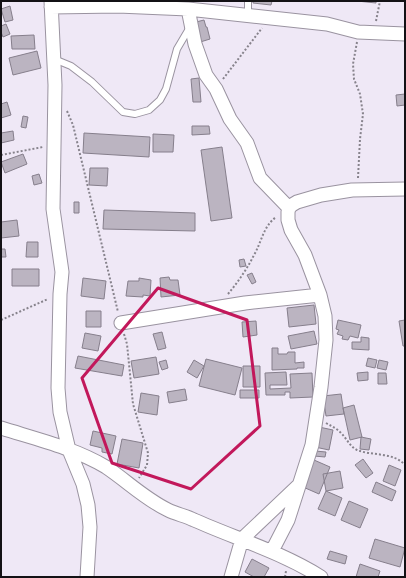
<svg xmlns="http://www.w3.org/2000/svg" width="406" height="578" viewBox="0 0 406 578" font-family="'Open Sans',sans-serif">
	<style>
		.building { fill: #bbb4c1; stroke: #867f8c }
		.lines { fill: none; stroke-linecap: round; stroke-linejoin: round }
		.lane-casing { stroke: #9a93a0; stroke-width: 8 }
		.street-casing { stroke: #9a93a0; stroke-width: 15 }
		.path { stroke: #87838c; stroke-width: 2; stroke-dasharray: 2 2; stroke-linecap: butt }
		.lane { stroke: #fff; stroke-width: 6 }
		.street { stroke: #fff; stroke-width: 13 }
		.marked { fill: none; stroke: #c2185b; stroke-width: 3; stroke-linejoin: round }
	</style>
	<rect width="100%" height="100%" fill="#efe8f6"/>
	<path class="building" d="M253 1H272L271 5 253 3Z
		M357 1H376V3Z
		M10 6 13 20 5 22 1 9Z
		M204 20 206 27H207L210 39 197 43 192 23Z
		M6 24 10 34 3 37 1 32V26Z
		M34 35 35 49H12L11 36Z
		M37 51 41 68 13 75 9 58Z
		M199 78 201 102H193L191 79Z
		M405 94V105L397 106 396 95Z
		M7 102 11 115 1 118V103V104Z
		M23 116 28 117 26 128 21 127Z
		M192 126H209L210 134 192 135Z
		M13 131 14 140 1 143V133Z
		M84 133 150 137 149 157 83 153Z
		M153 134 174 135 173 152H153Z
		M222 147 232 218 211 221 201 150Z
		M23 154 27 164 5 173 1 162Z
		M90 168H108L107 186 89 185Z
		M39 174 42 183 34 185 32 176Z
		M74 202H79V213H74Z
		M104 210 195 213V231L103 229Z
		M17 220 19 236 1 238V222Z
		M27 242H38V257H26Z
		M1 243V249H5L6 257H1Z
		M244 259 246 266 240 267 239 260Z
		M12 269H39V286H12Z
		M252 273 256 282 252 284 247 275Z
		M169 277 170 280H178L180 295 161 297 160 278Z
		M83 278 106 281 104 299 81 296Z
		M139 278 151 280 150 296 143 295V297L126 296 128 281H139Z
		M314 305 316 324 289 327 287 308Z
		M86 311H101V327H86Z
		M338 320 361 325 358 338 350 336 348 340 342 339 343 336 337 334 339 330 336 329Z
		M405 320V346H403L399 321Z
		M256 321 257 335 243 337 242 322Z
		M314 331 317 344 291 349 288 336Z
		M162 332 166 348 158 350 153 334Z
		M85 333 101 336 98 351 82 348Z
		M361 337 369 338V350L352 349V342H361Z
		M272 348H278V354H287L288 352H295V363L304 362V368H297V369L272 370Z
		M78 356 124 365 122 376 75 368Z
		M156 357 159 374 134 378 131 361Z
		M368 358 377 360 375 368 366 366Z
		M206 359 242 368 235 395 199 386Z
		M166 360 168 368 162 370 159 362Z
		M194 360 204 366 197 378 187 372Z
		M379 360 388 362 386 370 377 368Z
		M243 366H260V387H243Z
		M286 372 287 385H270V389L291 388 290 374 312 373 313 397 290 398V392H285V395H266L265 373Z
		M368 372V380L358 381 357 373Z
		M378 373H386L387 384H378Z
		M185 389 187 400 169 403 167 392Z
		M240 390H259V398H240Z
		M141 393 159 396 157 415 138 412Z
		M341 394 344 414 326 416 323 396Z
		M354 405 362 437 350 440 343 408Z
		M319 427 333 430 329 450 315 447Z
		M93 431 116 436 112 454 102 452V448L90 445Z
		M361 437 371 439 369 450 360 449Z
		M122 439 143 443 139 468 117 464Z
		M315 451 326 452 325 457 314 456Z
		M363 459 373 473 366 478 355 465Z
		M314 460 330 467 319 494 303 487Z
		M389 465 401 470 395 486 383 481Z
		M340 471 343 488 326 491 323 474Z
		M376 482 396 491 392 501 372 492Z
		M326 491 342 498 335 516 318 509Z
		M349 501 368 509 360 528 341 520Z
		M375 539 405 548 400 567 369 558Z
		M330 551 347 556 345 564 327 559Z
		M252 559 269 568 264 577H254L245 572Z
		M360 564 380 571 378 577H356Z"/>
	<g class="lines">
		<defs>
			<path id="lane" d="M248 1V16
				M54 59 71 66 92 82 123 112 135 114 149 110 160 100 166 89 177 49 190 27"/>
			<path id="street" d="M51 1 55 85 53 209 62 272 60 294 58 388 60 412 69 450 83 484 88 505 90 527 87 577
				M51 7 118 6 188 9 327 24 358 32 405 34
				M188 9 195 44 206 75 216 89 230 119 247 143 260 178 289 208
				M121 323 245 303 320 295
				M1 428C36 439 74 448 106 467 127 481 145 499 168 510 176 514 186 516 194 520 237 539 281 552 321 577
				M272 551 288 520 312 445 321 387 326 340 325 316 320 295 305 255 291 230 288 220V212L289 208 292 205 297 202 321 195 352 190 405 189
				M231 577 242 539 299 485"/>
		</defs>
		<use href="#lane" class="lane-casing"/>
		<use href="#street" class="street-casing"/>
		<path class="path" d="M376 21 380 1
			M357 42 353 64 354 79 360 94 363 114 360 139 358 178
			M223 79 262 28
			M67 111 73 125 118 312
			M1 155 43 147
			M228 294C238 282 247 269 254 255 262 241 263 227 276 217
			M1 320 48 299
			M124 334 127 344 133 404 148 453 147 465 139 478
			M326 423C331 426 336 428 340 432 346 437 349 446 357 450 372 456 394 452 405 465
			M285 577 286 571"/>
		<use href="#lane" class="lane"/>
		<use href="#street" class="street"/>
	</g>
	<path class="marked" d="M158 288 247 320 260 426 191 489 112 463 82 378Z"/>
	<rect width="406" height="578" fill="none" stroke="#131115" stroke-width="4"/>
</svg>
